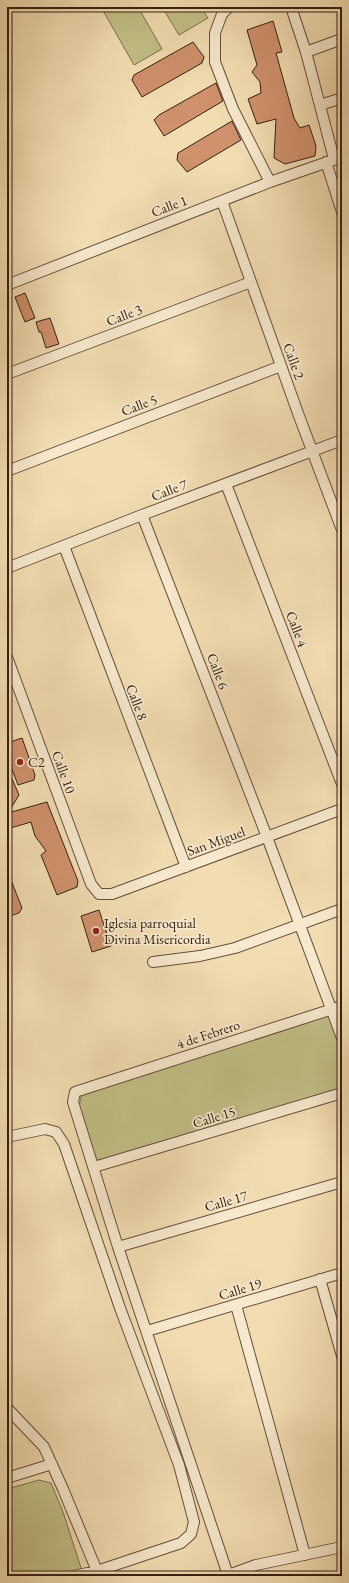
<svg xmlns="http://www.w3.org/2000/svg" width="349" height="1583" viewBox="0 0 349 1583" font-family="'EB Garamond',serif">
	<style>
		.green { fill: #c2bf87; stroke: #7c704c }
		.building { fill: #d0916d; stroke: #352012 }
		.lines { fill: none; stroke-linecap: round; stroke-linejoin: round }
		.minor-casing { stroke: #644f3a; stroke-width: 12 }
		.minor { stroke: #f7e9cd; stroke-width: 10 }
		.poi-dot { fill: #8f2418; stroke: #f7e9cd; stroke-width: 1.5 }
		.labels { text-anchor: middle; stroke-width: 3.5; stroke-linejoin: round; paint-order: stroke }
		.street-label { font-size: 14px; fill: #352012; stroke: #f7e9cd }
		.poi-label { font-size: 14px; fill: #352012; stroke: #f7e9cd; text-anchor: start }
	</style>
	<rect width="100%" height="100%" fill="#f2ddb2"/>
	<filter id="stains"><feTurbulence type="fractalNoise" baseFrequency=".005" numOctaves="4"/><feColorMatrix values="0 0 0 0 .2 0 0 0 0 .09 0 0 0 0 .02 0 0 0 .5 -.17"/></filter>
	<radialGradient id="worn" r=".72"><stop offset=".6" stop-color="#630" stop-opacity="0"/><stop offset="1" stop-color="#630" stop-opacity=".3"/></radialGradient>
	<path class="green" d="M101 7H138L162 49 134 65Z
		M162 7H201L208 18 179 35Z
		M333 1013 342 1038V1093L98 1166 77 1114 83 1090Z
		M39 1480 51 1483 63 1512 82 1571 61 1576H7V1489Z"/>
	<path class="building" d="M273 21 282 52 276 53 294 118 300 128 309 125 316 146 315 156 285 164 274 158 276 119 257 124 248 99 261 93 260 82 252 72 257 65 247 30Z
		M193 42 204 57 202 63 142 97 132 80 134 75Z
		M216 83 223 101 164 136 154 120 159 115Z
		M232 121 241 140 187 172 177 160 178 153Z
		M25 293 35 318 25 322 15 297Z
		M50 318 59 344 46 348 41 332H39L36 322Z
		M22 738 35 775 34 780 18 785 7 756V743Z
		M7 767 19 795 8 813 47 802 78 881 77 887 57 895 41 855 46 851 35 836 31 822 7 829Z
		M7 870 22 908 19 913 7 917Z
		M99 910 111 946 92 952 81 916Z"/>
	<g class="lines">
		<defs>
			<path id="minor" d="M229 7 222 14 215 33V62L233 109 270 182
				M291 7 306 52 334 159
				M306 52 342 39
				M320 105 342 98
				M326 162 342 212
				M222 201 299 416 342 530
				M7 285 270 182 342 157
				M7 374 251 282
				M7 471 281 366
				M226 484 342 784
				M142 515 267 837 342 1038
				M64 546 186 867
				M7 568 142 515 342 440
				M7 657 91 884 99 894H112L342 809
				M153 962 200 956 235 948 342 909
				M7 1137 45 1129 56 1132 64 1144 120 1308 179 1465 194 1522 191 1534 181 1543 97 1571 73 1576
				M94 1167 342 1093
				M118 1247 342 1182
				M320 1279 342 1356
				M236 1305 305 1555
				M147 1331 342 1273
				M7 1408 44 1447 63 1489 97 1571
				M7 1478 52 1464
				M228 1575 118 1247 73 1102 75 1092 342 1006
				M226 1576 256 1565 342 1547"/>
		</defs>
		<use href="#minor" class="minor-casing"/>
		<use href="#minor" class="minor"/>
	</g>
	<g class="poi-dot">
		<circle cx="20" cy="762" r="4"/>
		<circle cx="96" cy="931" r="4"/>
	</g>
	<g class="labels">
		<g class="street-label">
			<text transform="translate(169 206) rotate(-21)" y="5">Calle 1</text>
			<text transform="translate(124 315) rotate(-21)" y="5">Calle 3</text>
			<text transform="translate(294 361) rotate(70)" y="5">Calle 2</text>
			<text transform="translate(139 405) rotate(-21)" y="5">Calle 5</text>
			<text transform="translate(169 490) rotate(-21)" y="5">Calle 7</text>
			<text transform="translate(297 629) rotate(69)" y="5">Calle 4</text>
			<text transform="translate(218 671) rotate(69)" y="5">Calle 6</text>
			<text transform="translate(137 702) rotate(69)" y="5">Calle 8</text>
			<text transform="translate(64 772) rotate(70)" y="5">Calle 10</text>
			<text transform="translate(216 841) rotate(-20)" y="5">San Miguel</text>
			<text transform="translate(208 1034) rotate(-18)" y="5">4 de Febrero</text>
			<text transform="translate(214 1117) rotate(-17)" y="5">Calle 15</text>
			<text transform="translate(226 1201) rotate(-16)" y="5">Calle 17</text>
			<text transform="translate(240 1289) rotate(-17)" y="5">Calle 19</text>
		</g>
		<g class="poi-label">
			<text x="28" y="767">C2</text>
			<text x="104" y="928">Iglesia parroquial<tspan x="104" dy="16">Divina Misericordia</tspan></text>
		</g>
	</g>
	<rect width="349" height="1583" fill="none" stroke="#f2ddb2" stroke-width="24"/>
	<rect x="8" y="8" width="333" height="1567" fill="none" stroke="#352012" stroke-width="2"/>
	<rect x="12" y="12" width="325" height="1559" fill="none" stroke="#352012"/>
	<rect width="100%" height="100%" filter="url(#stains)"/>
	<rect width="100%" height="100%" fill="url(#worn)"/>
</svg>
